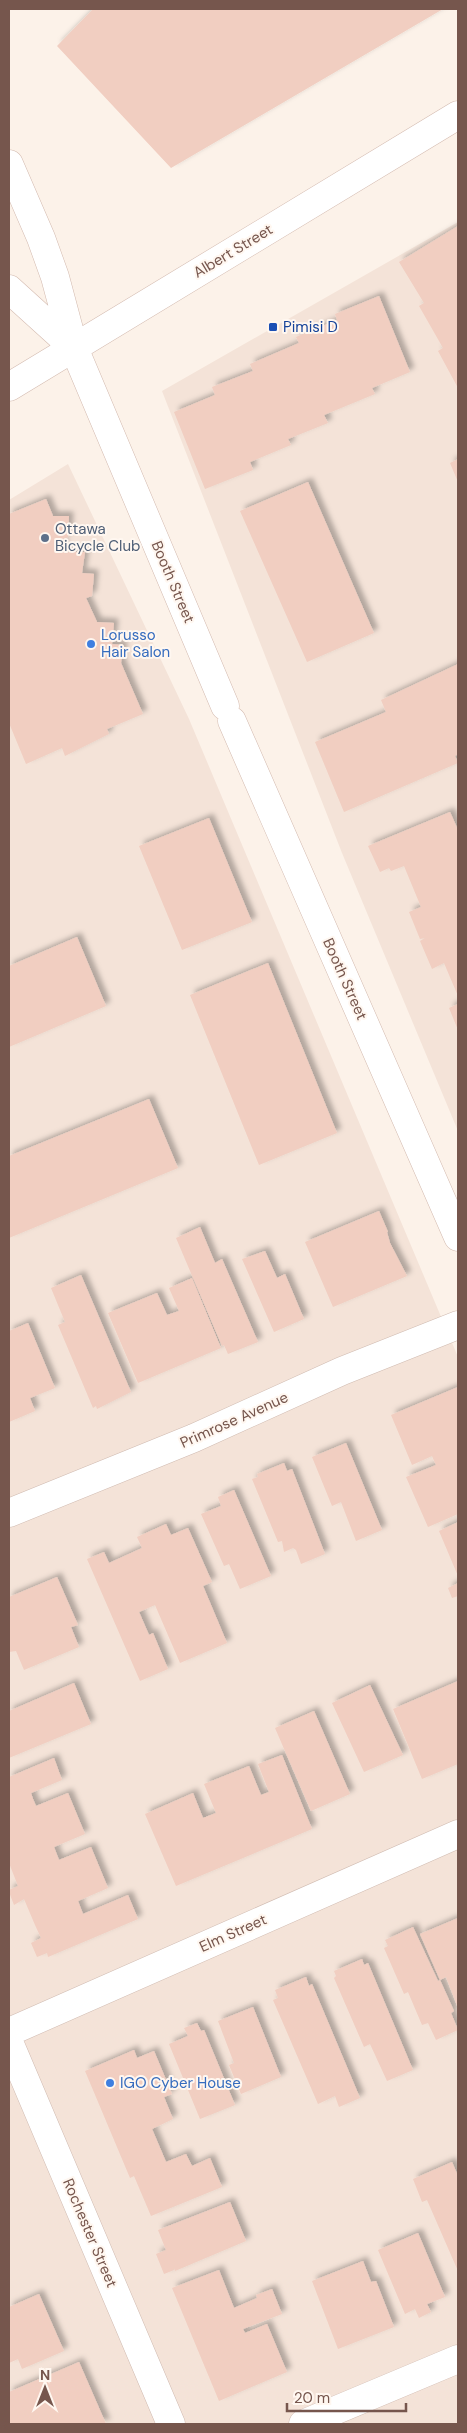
<svg xmlns="http://www.w3.org/2000/svg" width="467" height="2433" viewBox="0 0 467 2433" font-family="'DM Sans',sans-serif">
	<style>
		.residential { fill: #f4e3d8 }
		.building { fill: #f1cec1; filter: url(#shadow) }
		.lines { fill: none; stroke-linecap: round; stroke-linejoin: round }
		.minor-casing { stroke: #d0bbb1; stroke-width: 29 }
		.secondary-casing { stroke: #d3baaf; stroke-width: 29 }
		.minor { stroke: #fff; stroke-width: 28 }
		.secondary { stroke: #fff; stroke-width: 28 }
		.transit-dot { fill: #1a4fb4; stroke: #fff7f0; stroke-width: 2 }
		.service-dot { fill: #5c6f8a; stroke: #fff7f0; stroke-width: 2 }
		.shop-dot { fill: #3f7fe0; stroke: #fff7f0; stroke-width: 2 }
		.labels { text-anchor: middle; stroke-width: 4; stroke-linejoin: round; paint-order: stroke }
		.street-label { font-size: 15px; fill: #76564d; stroke: #fff7f0 }
		.transit-label { font-size: 15px; fill: #164399; stroke: #fff7f0; text-anchor: start }
		.service-label { font-size: 15px; fill: #4e5e75; stroke: #fff7f0; text-anchor: start }
		.shop-label { font-size: 15px; fill: #366cbe; stroke: #fff7f0; text-anchor: start }
	</style>
	<defs>
		<filter id="shadow"><feDropShadow dx="4.5" dy="-4.5" stdDeviation="2.5" flood-color="#0004"/></filter>
	</defs>
	<rect width="100%" height="100%" fill="#fcf2e9"/>
	<path class="residential" d="M458 222V1131L342 853 162 391Z
		M68 464 189 719 458 1357V2424H9V500Z"/>
	<path class="building" d="M93 9H443L171 168 57 46Z
		M458 226V388L438 351 443 348 419 306 424 303 399 262Z
		M379 296 410 372 372 388 375 394 324 415 328 423 288 439 291 445 250 462 253 470 205 489 174 412 215 395 212 387 253 371 250 364 299 343 296 337 337 320 335 314Z
		M458 459V482L450 463Z
		M308 482 374 633 307 662 240 511Z
		M46 499 53 516H69L68 537 61 540 66 552H85L82 573 94 574 92 596 86 598 97 622 114 623 112 644 123 645 121 663 143 714 107 729 109 734 65 756 62 748 26 764 9 723V514Z
		M458 664V754L455 756 458 763 344 812 315 742 386 712 381 700Z
		M450 812 458 830V996L444 963 432 969 420 941 425 938 420 939 409 912 421 907 404 866 391 871 389 868 380 872 368 846Z
		M209 818 252 922 182 950 139 846Z
		M77 937 106 1006 9 1047V966Z
		M268 963 337 1133 259 1165 190 995Z
		M458 1004V1030L449 1008Z
		M149 1099 178 1168 9 1238V1156Z
		M379 1211 388 1232H387L390 1243 407 1276 333 1307 305 1242Z
		M200 1227 215 1263 222 1259 258 1342 228 1354 224 1345 222 1346 176 1238Z
		M265 1251 277 1278 285 1274 304 1319 274 1332 242 1259Z
		M81 1275 131 1392 97 1409 96 1406 93 1408 58 1325 65 1322 51 1288Z
		M192 1278 221 1348 138 1383 108 1313 157 1293 167 1315 179 1311 169 1288Z
		M28 1323 55 1388 30 1398 35 1411 9 1422V1331Z
		M458 1387V1514L428 1527 406 1477 436 1465 432 1456 412 1465 391 1415Z
		M346 1443 382 1530 356 1541 341 1502 332 1506 312 1457Z
		M284 1463 287 1471 292 1469 325 1554 301 1564 296 1550 293 1548 284 1552 282 1541 278 1542 252 1479 258 1477 257 1474Z
		M234 1490 271 1576 240 1589 229 1564 224 1566 201 1514 221 1506 218 1497Z
		M458 1522V1576L439 1531Z
		M166 1524 171 1535 188 1528 212 1582 203 1586 227 1643 180 1663 155 1605 139 1612 149 1635 153 1633 168 1669 140 1681 87 1559 104 1552 109 1563 142 1548 137 1537Z
		M57 1577 78 1625 71 1627 79 1647 24 1670 16 1651 9 1652V1597Z
		M458 1583V1596L452 1598 448 1588Z
		M458 1681V1764L422 1779 393 1709Z
		M74 1683 91 1724 9 1758V1711Z
		M370 1685 403 1755 364 1772 332 1703Z
		M314 1711 350 1794 311 1811 275 1728Z
		M282 1755 312 1829 176 1886 145 1814 193 1793 203 1818 216 1813 204 1784 249 1766 261 1795 269 1792 258 1764Z
		M54 1758 62 1780 31 1793 33 1799 36 1806 68 1793 85 1834 54 1847 59 1860 91 1847 108 1888 78 1901 83 1914 128 1895 138 1919 48 1957 47 1953 37 1957 31 1943 41 1938 35 1925 24 1899 14 1905 9 1892V1890L18 1886 9 1863V1777Z
		M458 1918V2008L446 1977 440 1980 420 1934Z
		M413 1927 438 1981 440 1980 454 2011 451 2013 458 2030 436 2040 428 2023 422 2025 408 1992 404 1994 384 1948 388 1946 385 1940Z
		M362 1959 364 1965 368 1963 413 2070 387 2081 370 2044 364 2047 334 1978 336 1976 334 1971Z
		M306 1977 309 1986 312 1984 360 2098 339 2107 335 2096 318 2104 273 2000 278 1998 275 1990Z
		M253 2007 281 2077 241 2094 229 2065 234 2063 218 2021Z
		M197 2023 201 2031 204 2030 235 2105 200 2119 169 2044 188 2036 184 2028Z
		M134 2050 137 2058 154 2051 172 2094 164 2097 173 2119 152 2129 166 2162 186 2154 192 2166 210 2158 222 2187 151 2216 134 2176 130 2178 85 2071Z
		M452 2162 458 2176V2271L427 2200 422 2202 413 2179Z
		M230 2202 246 2241 175 2271 174 2268V2270L164 2274 156 2254 166 2250 158 2230Z
		M418 2233 445 2297 427 2304 431 2312 419 2318 415 2309 405 2314 378 2250Z
		M363 2261 371 2282 376 2281 394 2327 338 2349 312 2281Z
		M219 2270 234 2308 257 2298 256 2295 272 2289 282 2314 243 2329 245 2333 267 2324 287 2372 219 2401 172 2288Z
		M39 2294 64 2351 22 2369 18 2359 9 2363V2307Z
		M79 2362 106 2424H9V2392Z"/>
	<g class="lines">
		<defs>
			<path id="minor" d="M9 1513 194 1438 342 1371 458 1325
				M9 2032 458 1834
				M9 2042 171 2424
				M303 2424 458 2359"/>
			<path id="secondary" d="M9 164 41 238 55 277 74 348 225 706
				M9 289 74 348
				M9 387 458 115
				M232 721 458 1237"/>
		</defs>
		<use href="#minor" class="minor-casing"/>
		<use href="#secondary" class="secondary-casing"/>
		<use href="#minor" class="minor"/>
		<use href="#secondary" class="secondary"/>
	</g>
	<rect class="transit-dot" x="268" y="322" width="10" height="10" rx="2.5"/>
	<circle class="service-dot" cx="45" cy="538" r="5"/>
	<g class="shop-dot">
		<circle cx="91" cy="644" r="5"/>
		<circle cx="110" cy="2083" r="5"/>
	</g>
	<g class="labels">
		<g class="street-label">
			<text transform="translate(233 251) rotate(-31)" y="5">Albert Street</text>
			<text transform="translate(173 582) rotate(67)" y="5">Booth Street</text>
			<text transform="translate(345 979) rotate(66)" y="5">Booth Street</text>
			<text transform="translate(234 1420) rotate(-24)" y="5">Primrose Avenue</text>
			<text transform="translate(233 1933) rotate(-24)" y="5">Elm Street</text>
			<text transform="translate(90 2233) rotate(67)" y="5">Rochester Street</text>
		</g>
		<g class="transit-label">
			<text x="283" y="332">Pimisi D</text>
		</g>
		<g class="service-label">
			<text x="55" y="534">Ottawa<tspan x="55" dy="17">Bicycle Club</tspan></text>
		</g>
		<g class="shop-label">
			<text x="101" y="640">Lorusso<tspan x="101" dy="17">Hair Salon</tspan></text>
			<text x="120" y="2088">IGO Cyber House</text>
		</g>
	</g>
	<rect width="467" height="2433" fill="none" stroke="#76564d" stroke-width="20"/>
	<g transform="translate(45 2388)" stroke="#fff7f0" stroke-width="4" paint-order="stroke">
	<path d="M0-4L9 19L0 12L-9 19Z" fill="#76564d"/>
	<text y="-8" font-size="14" font-weight="bold" text-anchor="middle" fill="#76564d">N</text>
	</g>
	<path d="M287 2403v8h119v-8" fill="none" stroke="#76564d" stroke-width="2.5"/>
	<text x="294" y="2403" font-size="15" fill="#76564d" stroke="#fff7f0" stroke-width="4" paint-order="stroke">20 m</text>
</svg>
